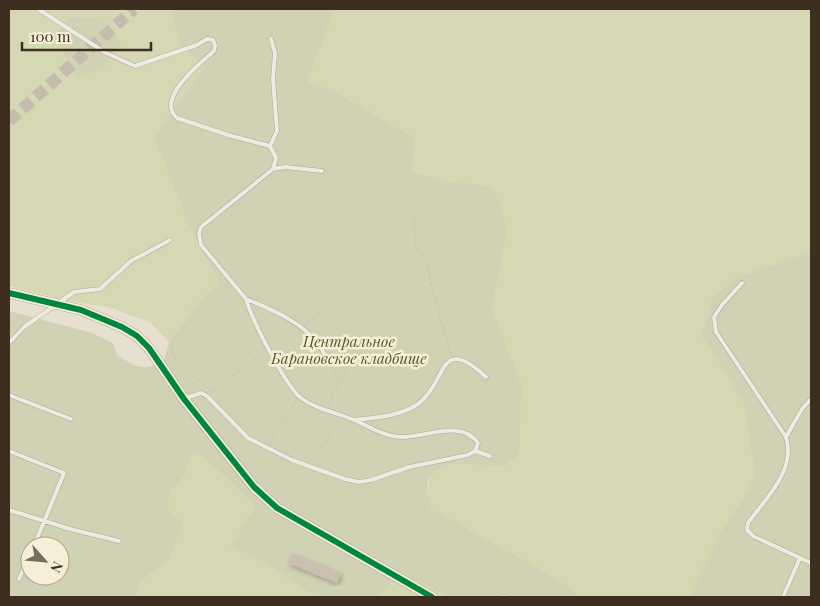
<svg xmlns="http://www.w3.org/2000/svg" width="820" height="606" viewBox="0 0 820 606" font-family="'Playfair Display',serif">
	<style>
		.green { fill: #d6d7b3 }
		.cemetery { fill: #d1d1b3; fill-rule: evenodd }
		.building { fill: #cbbfb2; filter: url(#shadow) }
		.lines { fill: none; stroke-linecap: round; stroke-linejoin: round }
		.trunk-tunnel { stroke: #c5bcae; stroke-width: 12; stroke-dasharray: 12 6; stroke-linecap: butt }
		.service-casing { stroke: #ada599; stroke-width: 5 }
		.tertiary-casing { stroke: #ada599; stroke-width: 11 }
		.path { stroke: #c8c2b9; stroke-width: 1; stroke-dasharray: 4 2.5; stroke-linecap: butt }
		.service { stroke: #efebe3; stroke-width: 4 }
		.tertiary { stroke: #efebe3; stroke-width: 10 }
		.cycleway-casing { stroke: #f7eed8; stroke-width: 9 }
		.cycleway { stroke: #00873e; stroke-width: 6 }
		.labels { text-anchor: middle; stroke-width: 5; stroke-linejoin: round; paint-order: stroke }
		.park-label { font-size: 15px; font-style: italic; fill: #4d5a26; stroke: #f7eed8 }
	</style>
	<defs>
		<filter id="shadow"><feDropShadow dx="1.5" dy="2.5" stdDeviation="2.5" flood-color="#0004"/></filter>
	</defs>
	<rect width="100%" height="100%" fill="#e7e0d1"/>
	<path class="green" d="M9 9H171L181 47 205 66 154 137 190 227 219 283 200 301 169 342 150 322 108 307 69 301 9 286Z
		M335 9H811V252L737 277 702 336 744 402 755 476 743 499 721 531 688 597H380L406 560 488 542 432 509 427 495 431 474 441 467 467 462 501 467 521 384 492 309 507 229 490 186 445 181 412 172 415 138 335 92 307 81Z
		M194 452 203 456 255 506 231 546 260 560 308 592 322 597H136L142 580 169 558 183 524 167 509 171 490 182 479Z"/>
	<path class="cemetery" d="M171 9H335L307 81 335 92 415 138 412 172 445 181 490 186 498 200 507 229 492 309 521 384 519 455 501 467C467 462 411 455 432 509L560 581 580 597H449L399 571 380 597H322L308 592 260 560 231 546 255 506 203 456 194 452 182 479 171 490 167 509 183 524 169 559 142 580 136 597H9V311L92 333 113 343 117 355C139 368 141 372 164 360L169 342 200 301 219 283 190 227 154 137 205 66 181 47ZM30 546H60V576H30Z
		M71 17 104 20 121 42 103 67 79 77 53 37Z
		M811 252V597H688L721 531 743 499 755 476 744 402 702 336 712 299 737 277Z"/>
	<path class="building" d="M293 553 341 573 337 583 288 563Z"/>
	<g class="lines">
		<path class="trunk-tunnel" d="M9 121 134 9"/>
		<defs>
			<path id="service" d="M38 9 106 53 135 66 197 45 207 39 213 40 215 45 214 51C200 63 155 99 177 118L228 135 270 146 276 158 273 169 201 227 199 234 201 245 246 299C251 318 286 387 301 398 317 410 336 412 354 420 370 427 385 437 403 437 427 437 462 419 478 443L475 451 468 455 409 467 371 480 359 482 345 479 292 460 248 438 207 396 201 393 186 398
				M270 146 277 131 273 79 275 53 271 39
				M273 169 285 167 322 171
				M742 283 722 305 714 317 716 332 786 437C796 470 767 497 748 523L747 530 753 536 811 563
				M246 299C274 310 309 325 324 353
				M9 343 24 327 74 292 100 289 131 261 170 240
				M9 395 71 419
				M355 420C374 418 401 416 418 404 448 381 438 333 486 377
				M786 437 802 409 811 399
				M9 451 64 473 34 546
				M475 451 490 456
				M9 510 70 529 119 541
				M19 579 30 555
				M503 597H505
				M783 597 800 558"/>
			<path id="tertiary" d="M9 293 81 310 122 327 137 336 149 348 184 399 254 487 277 508 432 597"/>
		</defs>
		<use href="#service" class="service-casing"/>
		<use href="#tertiary" class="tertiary-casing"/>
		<path class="path" d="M414 215 415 243 428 262 431 286 451 354
			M306 323 327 307
			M327 358 339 381
			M210 390 173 357 172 342 228 286
			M212 392 262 353
			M329 404 364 333
			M269 442 296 401
			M313 460 339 422"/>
		<use href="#service" class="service"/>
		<use href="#tertiary" class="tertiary"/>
		<defs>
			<path id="cycleway" d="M9 293 81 310 122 327 137 336 149 348 184 399 254 487 277 508 432 597"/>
		</defs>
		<use href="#cycleway" class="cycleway-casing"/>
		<use href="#cycleway" class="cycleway"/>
	</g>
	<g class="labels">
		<g class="park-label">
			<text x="349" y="347">Центральное<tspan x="349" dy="17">Барановское кладбище</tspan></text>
		</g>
	</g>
	<rect width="820" height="606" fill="none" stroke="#3d2e20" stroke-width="20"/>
	<g transform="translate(45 561) rotate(117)"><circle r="24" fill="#f7eed8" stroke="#ada18e"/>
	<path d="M0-4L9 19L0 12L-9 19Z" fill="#786c5e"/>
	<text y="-8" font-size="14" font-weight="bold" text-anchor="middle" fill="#3d2e20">N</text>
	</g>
	<path d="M22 42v8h129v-8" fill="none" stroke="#3d2e20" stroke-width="2.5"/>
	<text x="30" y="42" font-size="15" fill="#3d2e20" stroke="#f7eed8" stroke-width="4" paint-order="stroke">100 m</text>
</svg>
